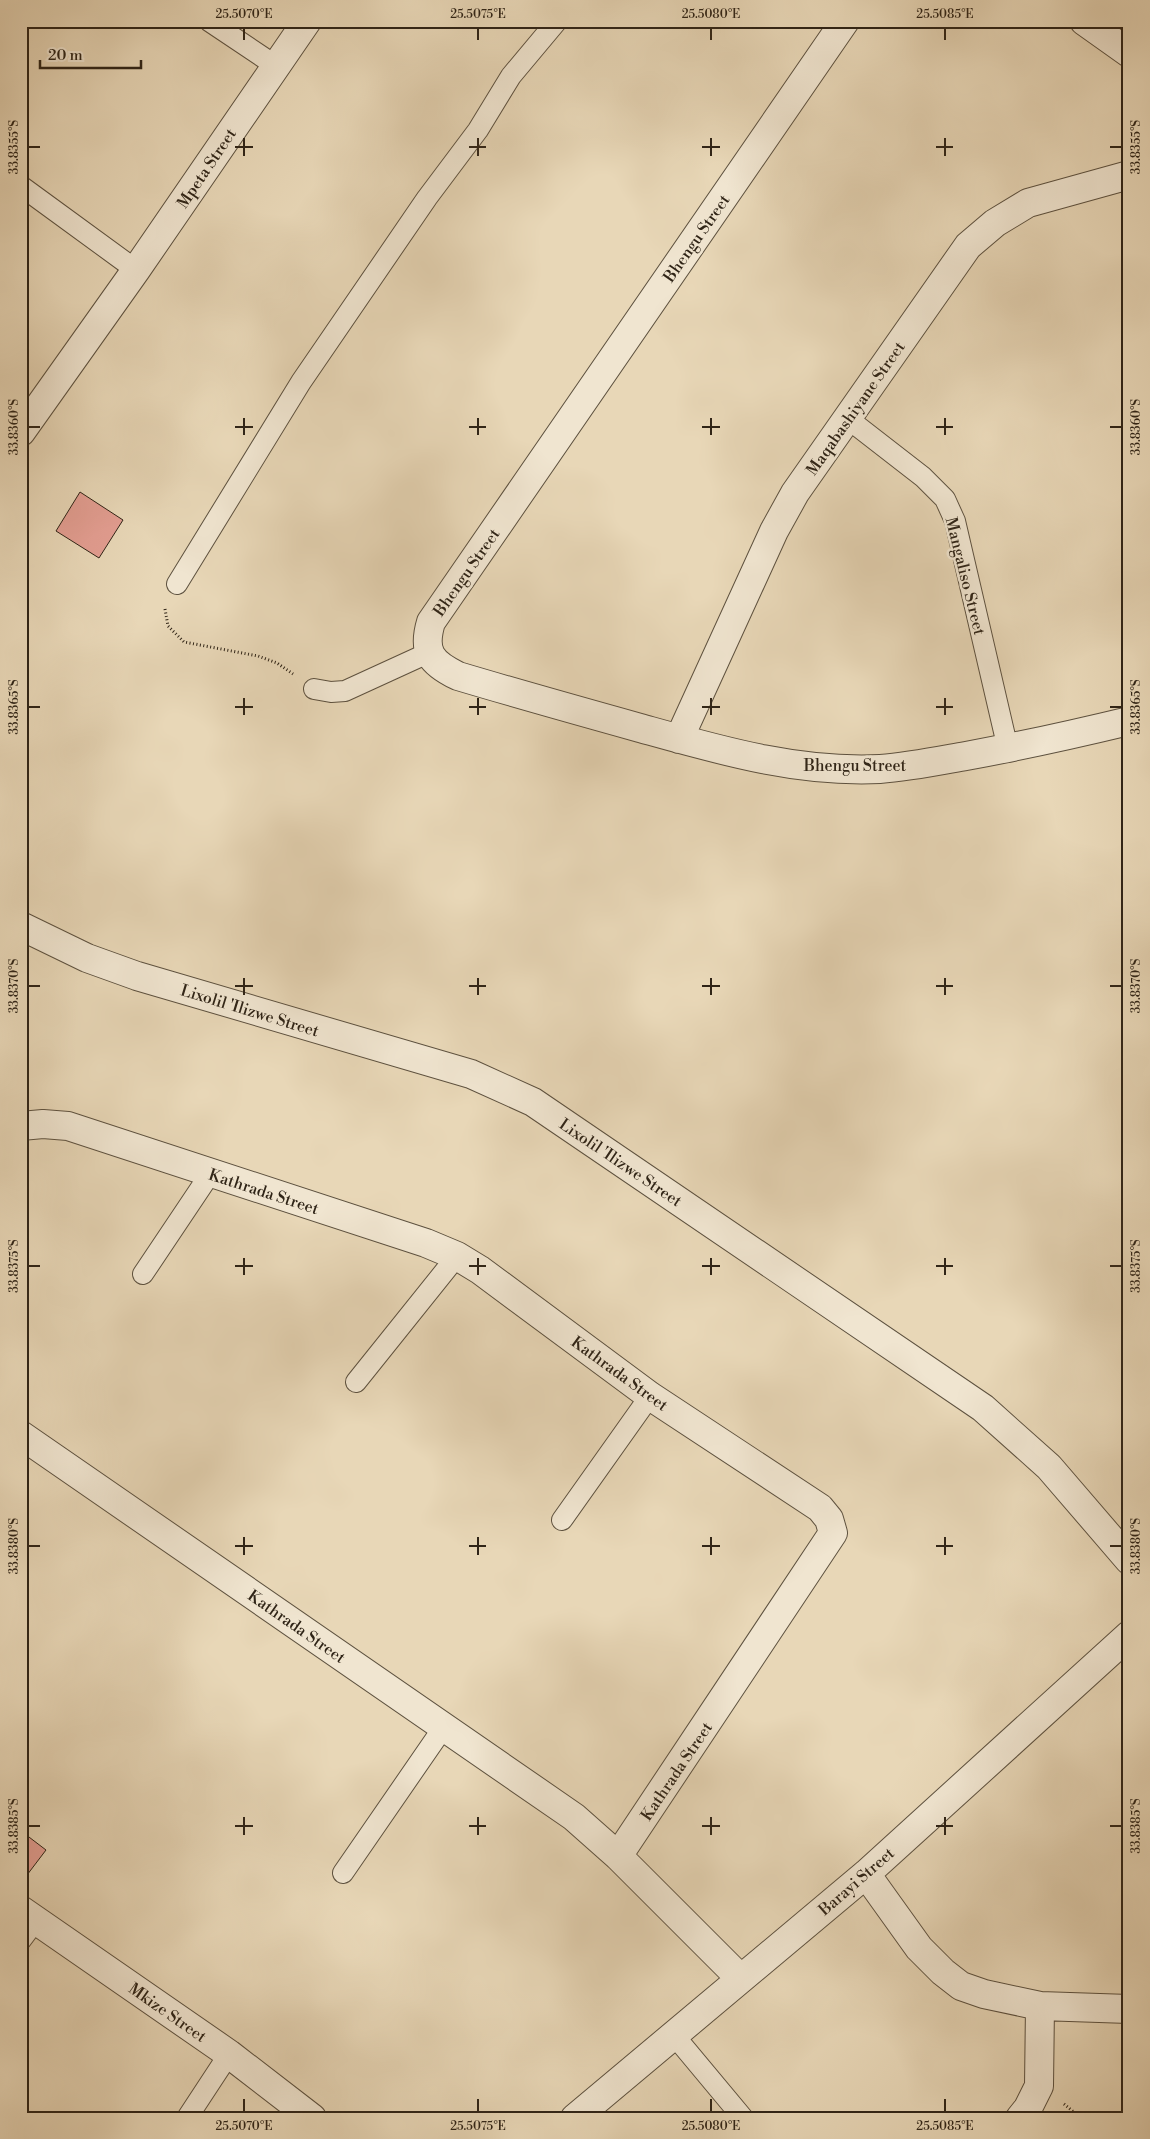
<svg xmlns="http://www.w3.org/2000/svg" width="1150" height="2139" viewBox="0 0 1150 2139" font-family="'Libre Bodoni',serif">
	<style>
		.building { fill: #e39e92; stroke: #2f2417 }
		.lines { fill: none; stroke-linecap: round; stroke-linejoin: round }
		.lane-casing { stroke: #5d513f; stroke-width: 22 }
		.street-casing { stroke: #5d513f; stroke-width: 30 }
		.path { stroke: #2f2417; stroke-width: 3; stroke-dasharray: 1 2.5; stroke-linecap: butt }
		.lane { stroke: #f0e5d0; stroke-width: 20 }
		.street { stroke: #f0e5d0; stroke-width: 28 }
		.ticks { fill: none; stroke: #2f2417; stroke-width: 2 }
		.labels { text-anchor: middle; stroke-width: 5; stroke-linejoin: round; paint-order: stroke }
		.street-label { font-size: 16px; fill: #2f2417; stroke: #f0e5d0 }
		.neatline { fill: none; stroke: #2f2417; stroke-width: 2 }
		.ticks-label { font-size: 12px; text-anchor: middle; fill: #2f2417 }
	</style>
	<rect width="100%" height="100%" fill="#e8d7b7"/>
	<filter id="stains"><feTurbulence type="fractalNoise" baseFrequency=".004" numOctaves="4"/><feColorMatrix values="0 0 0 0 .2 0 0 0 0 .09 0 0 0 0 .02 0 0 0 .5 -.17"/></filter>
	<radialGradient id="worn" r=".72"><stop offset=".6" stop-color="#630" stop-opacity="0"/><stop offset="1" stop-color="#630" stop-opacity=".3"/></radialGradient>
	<path class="building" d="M80 492 123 520 99 558 56 531Z
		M25 1834 46 1850 27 1875 21 1871V1840Z"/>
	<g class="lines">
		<defs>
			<path id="lane" d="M209 21 276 66
				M21 186 136 270
				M847 418 923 477 945 499 955 521 1008 749
				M177 584 301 382 427 198 478 130 511 76 557 21
				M314 689 331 692 345 691 428 653
				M143 1274 210 1174
				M356 1382 457 1256
				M562 1520 650 1396
				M343 1873 443 1728
				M21 1940 36 1920
				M673 2034 743 2118
				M187 2118 229 2054"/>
			<path id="street" d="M845 21 431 622C422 652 431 663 458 676 518 694 579 711 640 728 719 750 797 773 880 769 909 767 938 761 966 756 1021 746 1075 734 1129 721
				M1084 21 1129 53
				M21 432 136 270 307 21
				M679 739 774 531 795 493 968 246 995 223 1028 203 1129 175
				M21 926 87 958 137 976 471 1074 533 1102 983 1408 1049 1467 1129 1560
				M21 1126 43 1124 68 1126 426 1243 457 1256 480 1270 650 1396 820 1508 829 1519 833 1533 618 1856
				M21 1435 574 1817 618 1856 740 1978
				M866 1874 919 1948 943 1972 961 1986 984 1994 1040 2006 1129 2009
				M21 1910 229 2054 312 2118
				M575 2118 866 1874 1129 1635
				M1020 2118 1028 2108 1039 2086 1040 2006"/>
		</defs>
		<use href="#lane" class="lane-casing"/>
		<use href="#street" class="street-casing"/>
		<path class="path" d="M165 609 168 626 184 642 258 656 277 663 293 674
			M1064 2104 1081 2118"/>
		<use href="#lane" class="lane"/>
		<use href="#street" class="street"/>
	</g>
	<path class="ticks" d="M244 28V40M478 28V40M711 28V40M945 28V40M244 138V156M478 138V156M711 138V156M945 138V156M28 147H40M235 147H253M469 147H486M702 147H720M936 147H953M1110 147H1122M244 418V435M478 418V435M711 418V435M945 418V435M28 427H40M235 427H253M469 427H486M702 427H720M936 427H953M1110 427H1122M244 698V715M478 698V715M711 698V715M945 698V715M28 707H40M235 707H253M469 707H486M702 707H720M936 707H953M1110 707H1122M244 978V995M478 978V995M711 978V995M945 978V995M28 986H40M235 986H253M469 986H486M702 986H720M936 986H953M1110 986H1122M244 1258V1275M478 1258V1275M711 1258V1275M945 1258V1275M28 1266H40M235 1266H253M469 1266H486M702 1266H720M936 1266H953M1110 1266H1122M244 1537V1555M478 1537V1555M711 1537V1555M945 1537V1555M28 1546H40M235 1546H253M469 1546H486M702 1546H720M936 1546H953M1110 1546H1122M244 1817V1835M478 1817V1835M711 1817V1835M945 1817V1835M28 1826H40M235 1826H253M469 1826H486M702 1826H720M936 1826H953M1110 1826H1122M244 2099V2112M478 2099V2112M711 2099V2112M945 2099V2112"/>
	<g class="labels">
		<g class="street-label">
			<text transform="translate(206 168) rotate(-56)" y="6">Mpeta Street</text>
			<text transform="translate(696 238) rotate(-55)" y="6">Bhengu Street</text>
			<text transform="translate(855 408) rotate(-55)" y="6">Maqabashiyane Street</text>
			<text transform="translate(466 572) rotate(-55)" y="6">Bhengu Street</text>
			<text transform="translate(966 576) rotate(76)" y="6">Mangaliso Street</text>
			<text x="855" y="771">Bhengu Street</text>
			<text transform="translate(250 1010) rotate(17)" y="6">Lixolil 'Ilizwe Street</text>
			<text transform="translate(621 1162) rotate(34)" y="6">Lixolil 'Ilizwe Street</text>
			<text transform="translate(264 1191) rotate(18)" y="6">Kathrada Street</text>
			<text transform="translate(620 1373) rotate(36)" y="6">Kathrada Street</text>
			<text transform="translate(297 1626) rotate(35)" y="6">Kathrada Street</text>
			<text transform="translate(676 1771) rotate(-56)" y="6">Kathrada Street</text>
			<text transform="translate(856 1881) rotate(-41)" y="6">Barayi Street</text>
			<text transform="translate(168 2012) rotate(35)" y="6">Mkize Street</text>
		</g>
	</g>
	<rect width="1150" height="2139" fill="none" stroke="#e8d7b7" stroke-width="55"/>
	<path d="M40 60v8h101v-8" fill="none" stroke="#2f2417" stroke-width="2.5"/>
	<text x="48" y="60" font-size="15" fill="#2f2417" stroke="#f0e5d0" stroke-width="4" paint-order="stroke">20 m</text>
	<rect x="28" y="28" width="1094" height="2084" class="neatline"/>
	<g class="ticks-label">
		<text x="244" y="18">25.5070°E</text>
		<text x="478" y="18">25.5075°E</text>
		<text x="711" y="18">25.5080°E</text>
		<text x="945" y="18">25.5085°E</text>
		<text transform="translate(14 147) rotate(-90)" y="4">33.8355°S</text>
		<text transform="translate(1136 147) rotate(-90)" y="4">33.8355°S</text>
		<text transform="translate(14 427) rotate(-90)" y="4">33.8360°S</text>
		<text transform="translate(1136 427) rotate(-90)" y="4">33.8360°S</text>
		<text transform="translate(14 707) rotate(-90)" y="4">33.8365°S</text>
		<text transform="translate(1136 707) rotate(-90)" y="4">33.8365°S</text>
		<text transform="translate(14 986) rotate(-90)" y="4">33.8370°S</text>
		<text transform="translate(1136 986) rotate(-90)" y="4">33.8370°S</text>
		<text transform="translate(14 1266) rotate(-90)" y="4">33.8375°S</text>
		<text transform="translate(1136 1266) rotate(-90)" y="4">33.8375°S</text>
		<text transform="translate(14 1546) rotate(-90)" y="4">33.8380°S</text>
		<text transform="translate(1136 1546) rotate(-90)" y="4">33.8380°S</text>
		<text transform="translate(14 1826) rotate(-90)" y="4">33.8385°S</text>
		<text transform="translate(1136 1826) rotate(-90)" y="4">33.8385°S</text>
		<text x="244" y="2130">25.5070°E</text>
		<text x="478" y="2130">25.5075°E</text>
		<text x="711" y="2130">25.5080°E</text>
		<text x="945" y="2130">25.5085°E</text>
	</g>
	<rect width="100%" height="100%" filter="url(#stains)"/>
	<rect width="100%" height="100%" fill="url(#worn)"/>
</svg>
